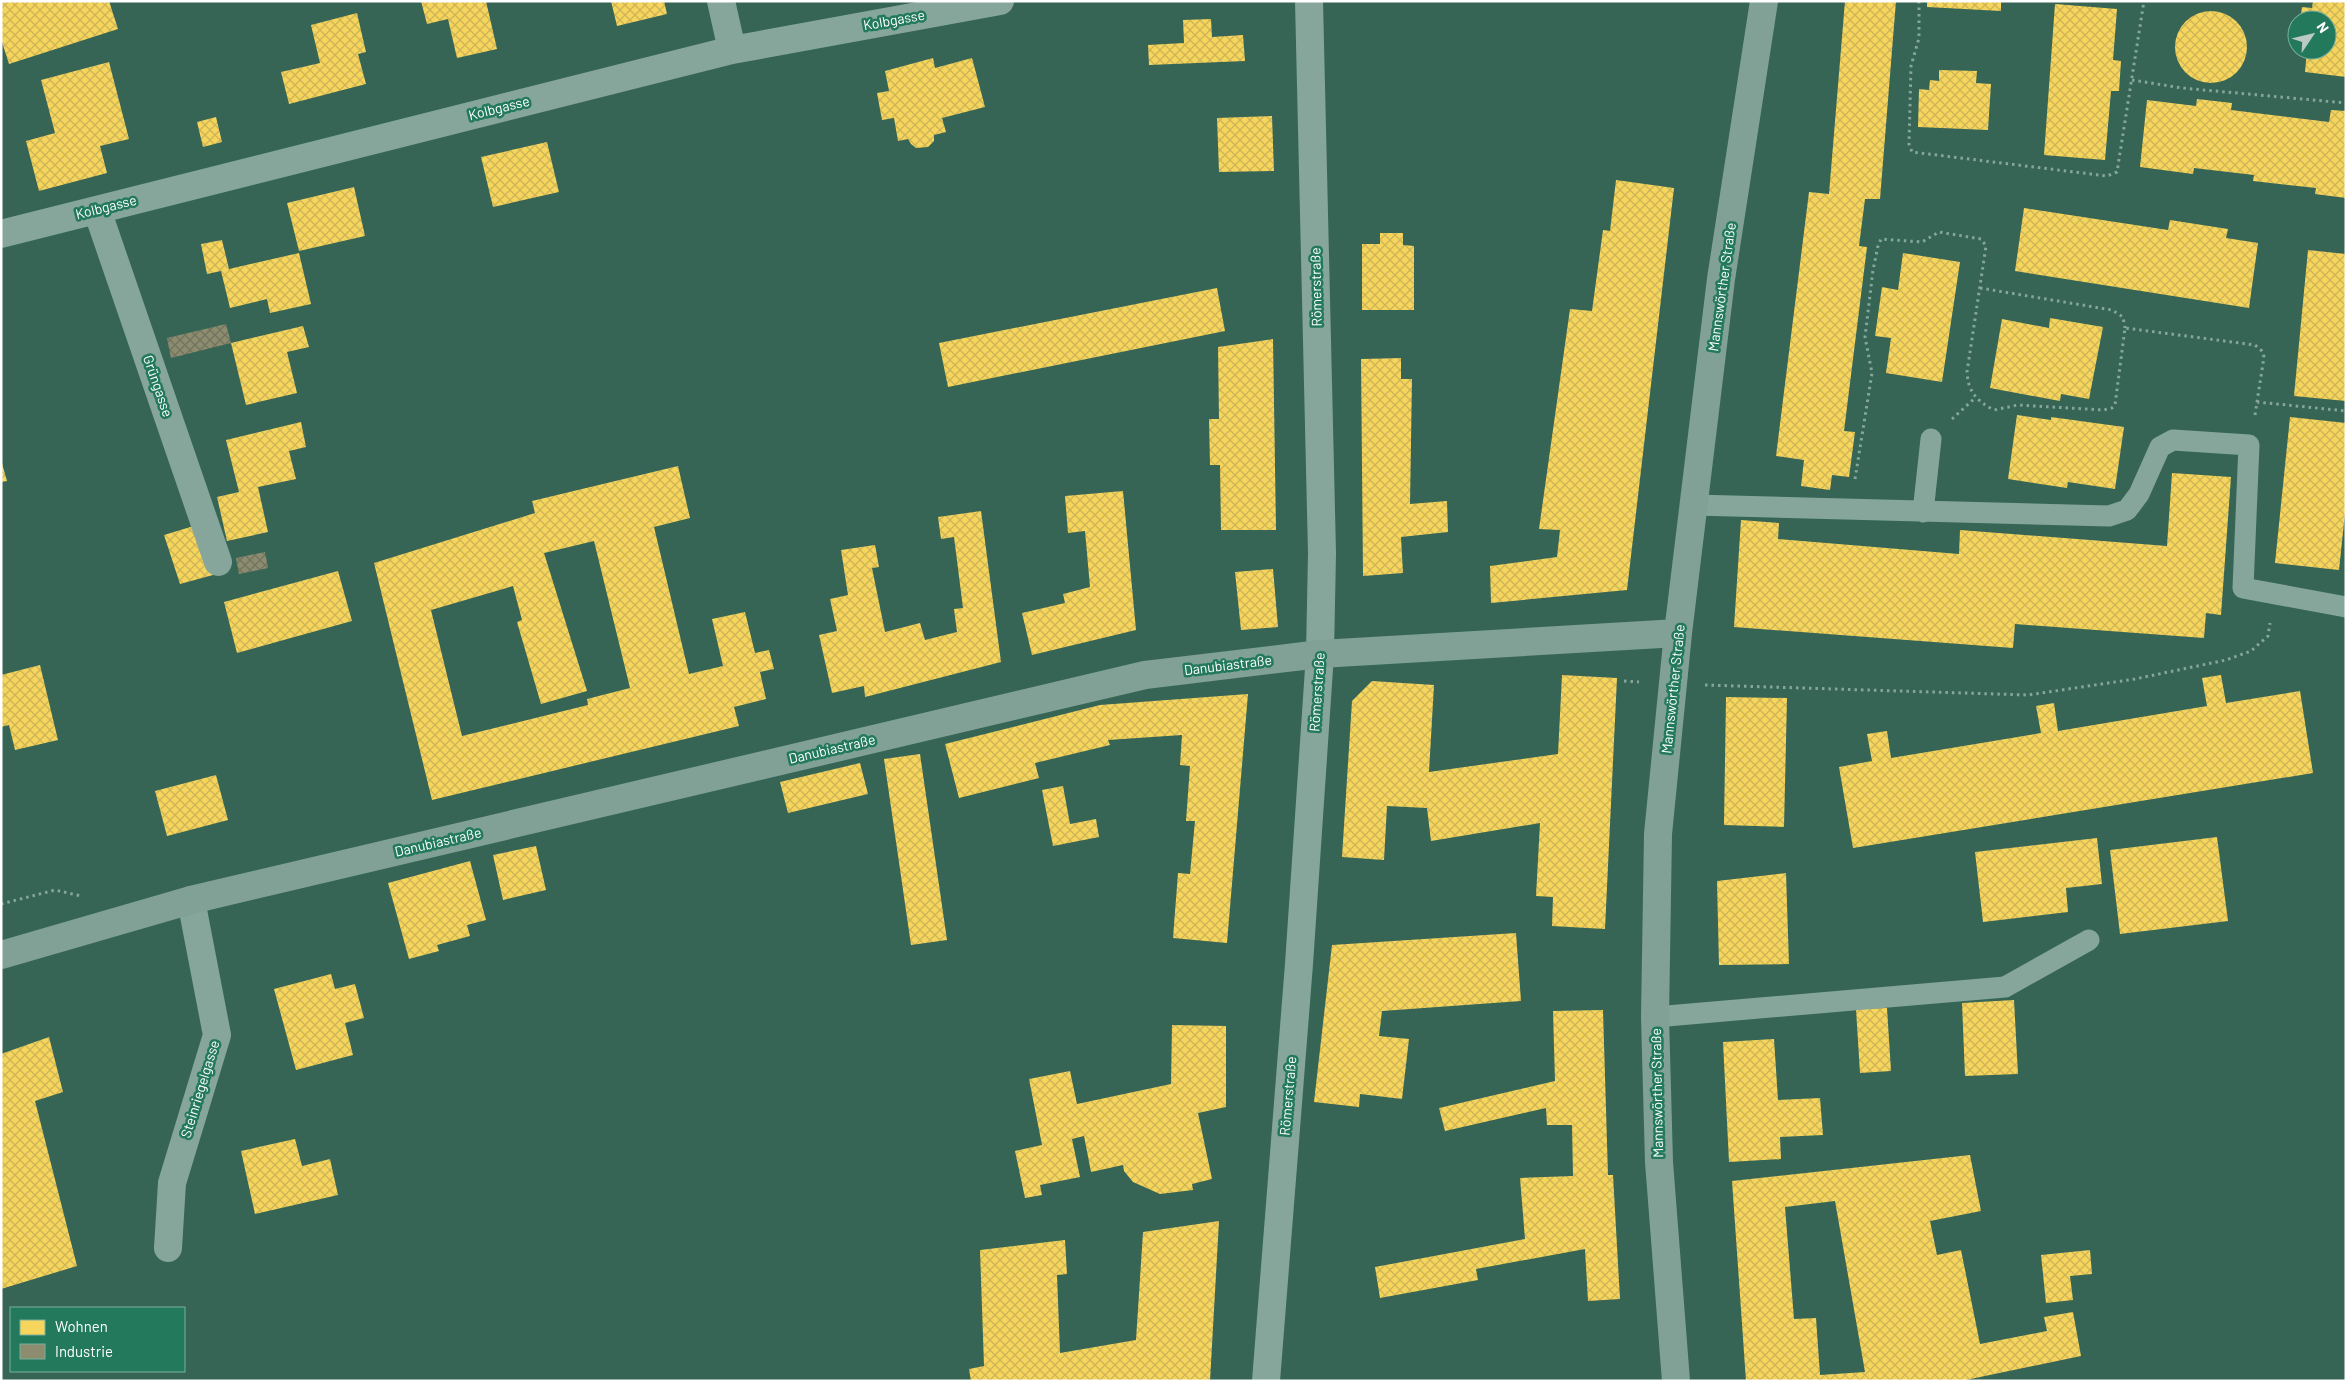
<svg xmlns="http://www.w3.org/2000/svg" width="2347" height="1382" viewBox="0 0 2347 1382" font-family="Barlow,sans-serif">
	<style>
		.homes { fill: url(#homes-cross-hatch); fill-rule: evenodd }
		.industry { fill: url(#industry-cross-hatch) }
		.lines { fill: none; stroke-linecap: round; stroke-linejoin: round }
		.path { stroke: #86a69c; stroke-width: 3; stroke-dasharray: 2.5 4; stroke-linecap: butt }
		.lane { stroke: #86a69c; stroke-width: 21 }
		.street { stroke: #86a69c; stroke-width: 28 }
		.secondary { stroke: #81a197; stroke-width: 28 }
		.labels { text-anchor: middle; stroke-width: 5; stroke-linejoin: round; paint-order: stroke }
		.street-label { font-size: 14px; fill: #fff; stroke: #22795c }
	</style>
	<defs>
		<pattern id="homes-cross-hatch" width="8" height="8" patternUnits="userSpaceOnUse" patternTransform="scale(1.25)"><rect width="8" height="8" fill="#f6d55c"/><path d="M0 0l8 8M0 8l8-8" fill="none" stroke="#ccb358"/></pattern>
		<pattern id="industry-cross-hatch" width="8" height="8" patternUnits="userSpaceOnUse" patternTransform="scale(1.25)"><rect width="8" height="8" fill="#8c8c6e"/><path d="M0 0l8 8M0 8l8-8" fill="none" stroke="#727260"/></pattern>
	</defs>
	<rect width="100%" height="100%" fill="#366556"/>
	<path class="homes" d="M1 1H109L118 29 9 64 1 39Z
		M421 1H486L497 49 457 58 448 19 427 24Z
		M611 1H664L667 14 617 26Z
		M1845 1H1896L1880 199H1865L1859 246 1867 247 1844 431 1855 432 1849 477 1832 475 1830 490 1801 486 1804 460 1776 456 1809 192 1829 194Z
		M1927 1H2001V11L1927 7Z
		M2313 1H2346V77L2305 72 2307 50H2327V20H2300L2302 7 2312 8Z
		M2055 4 2117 9 2113 60 2121 61 2119 91H2111L2105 160 2044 155Z
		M2175 47a36 36 0 1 1 72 0a36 36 0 1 1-72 0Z
		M357 13 366 52 358 54 366 84 289 104 281 72 320 63 311 25Z
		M1211 19 1212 37 1243 35 1245 61 1149 65 1148 45 1184 43 1183 20Z
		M933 58 935 68 972 58 985 107 942 118 946 132 934 135V141L928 147 916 148 911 144 908 139 898 141 894 118 882 120 877 93 889 91 885 71Z
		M109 62 129 139 100 146 107 173 39 191 26 141 55 133 41 80Z
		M1939 70 1977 71 1976 83 1991 84 1988 130 1918 127 1919 89 1929 90 1930 80 1939 81Z
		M2197 99 2232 103 2231 110 2329 122 2331 110 2346 111V198L2315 194 2316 188 2253 181 2254 175 2194 168 2193 174 2140 167 2147 100 2196 106Z
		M1272 116 1274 171 1219 172 1217 118Z
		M216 117 222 142 203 147 197 122Z
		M547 142 559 192 493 207 481 157Z
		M1616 180 1674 188 1627 590 1491 603 1490 566 1557 557 1560 530 1539 529 1570 309 1592 311 1603 230 1610 231Z
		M354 187 365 236 299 251 287 203Z
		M2024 208 2168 230 2170 220 2228 229 2226 238 2258 243 2249 308 2015 271Z
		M1380 233H1403V245L1414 246V310H1362V244H1380Z
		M222 240 229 269 299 253 311 304 270 313 267 299 230 308 221 271 207 274 201 244Z
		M2308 250 2346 254V401L2294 396Z
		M1903 253 1960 262 1942 382 1886 373 1891 338 1875 336 1882 287 1898 290Z
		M1217 288 1225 331 948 387 939 343Z
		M2050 318 2103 327 2089 399 2061 394 2060 401 1990 388 2002 319 2049 328Z
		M303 326 309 347 287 352 297 393 246 405 231 343Z
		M1273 339 1276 530H1221L1220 465H1210L1209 419H1219L1218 347Z
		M1401 358V379H1412L1410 504 1447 501 1448 532 1401 537 1403 573 1363 576 1361 359Z
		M2017 415 2051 420V417L2124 427 2115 489 2068 482 2067 488 2008 479Z
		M2290 417 2346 423V504L2339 570 2275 563Z
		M301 422 306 447 289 451 296 479 258 487 268 532 227 541 217 497 239 492 226 440Z
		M1 460 7 481 1 482Z
		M678 466 690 518 654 527 689 674 723 666 712 619 745 612 755 653 769 650 774 669 760 672 766 699 734 707 739 726 432 800 374 563 535 513 532 501ZM594 541 630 688 587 699 588 705 462 736 431 610 513 586 522 620 517 622 541 704 587 691 544 553Z
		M2172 473 2231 477 2221 615 2206 613 2204 638 2015 624 2013 648 1734 627 1741 520 1779 523 1778 539 1959 554 1960 530 2167 546Z
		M1123 491 1136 630 1032 655 1022 613 1065 603 1063 594 1090 587 1085 531 1068 533 1065 496Z
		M981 511 1001 662 865 697 864 686 832 693 819 635 837 631 830 599 848 595 841 550 875 545 879 567 872 568 885 632 920 623 925 640 957 632 954 609 963 608 954 537 941 539 938 517Z
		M197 525 213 575 180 584 164 535Z
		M1273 569 1278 627 1241 630 1235 572Z
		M338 571 352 621 237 653 224 602Z
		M40 665 58 740 15 750 9 725 1 727V675Z
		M1562 675 1617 678 1605 929 1552 926 1553 897 1536 896 1540 823 1431 841 1427 808 1387 806 1384 860 1342 857 1352 701 1372 681 1434 685 1429 772 1558 754Z
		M2221 675 2226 703 2300 691 2313 773 1853 848 1839 767 1872 761 1867 734 1887 731 1891 758 2041 733 2036 706 2054 703 2058 731 2207 706 2202 678Z
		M1248 694 1227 943 1173 938 1178 873 1190 874 1195 821H1186L1190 766 1180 765 1182 735 1108 740 1110 745 1035 763 1039 778 959 798 945 744 1100 705Z
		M1726 697 1787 698 1784 827 1724 825Z
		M920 754 947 940 911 945 884 759Z
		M860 763 868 794 788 813 780 782Z
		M216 775 228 820 167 836 155 791Z
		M1063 786 1070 824 1096 819 1099 837 1053 846 1042 790Z
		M2217 837 2228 921 2120 934 2110 850Z
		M2097 838 2102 884 2066 888 2068 912 1983 922 1975 852Z
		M536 846 546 890 503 900 493 855Z
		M470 861 486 920 467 925 470 936 437 945 439 951 409 959 388 883Z
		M1786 873 1789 964 1719 965 1717 881Z
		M1516 933 1521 1001 1382 1011 1379 1036 1409 1039 1402 1099 1360 1094 1359 1107 1314 1102 1332 945Z
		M331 974 335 989 355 984 364 1018 345 1023 353 1055 296 1070 274 989Z
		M2014 1000 2018 1074 1965 1076 1962 1003Z
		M1887 1008 1891 1071 1860 1073 1856 1009Z
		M1603 1010 1608 1175H1613L1620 1299 1588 1301 1585 1249 1476 1269 1478 1280 1380 1298 1375 1267 1525 1239 1520 1178 1573 1176 1572 1125H1547L1546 1108 1445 1131 1439 1108 1555 1081 1553 1011Z
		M1172 1025 1226 1026V1107L1198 1113 1212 1179 1192 1184 1193 1190 1160 1194 1133 1182 1124 1171 1123 1165 1091 1172 1084 1136 1072 1139 1080 1177 1040 1185 1042 1195 1025 1198 1015 1151 1042 1145 1029 1079 1070 1071 1077 1104 1171 1084Z
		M49 1037 63 1092 35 1101 77 1266 1 1289V1054Z
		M1774 1039 1778 1100 1820 1098 1823 1135 1780 1137 1781 1159 1729 1162 1723 1042Z
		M295 1139 302 1166 330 1159 338 1195 255 1214 241 1151Z
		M1970 1155 1981 1211 1930 1221 1937 1255 1961 1250 1980 1344 2047 1331 2044 1317 2073 1312 2081 1356 1961 1381H1746L1732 1181ZM1835 1201 1865 1372 1820 1375 1816 1318 1794 1319 1785 1207Z
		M1219 1221 1210 1381H971L969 1369 984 1366 980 1250 1065 1240 1067 1274 1057 1275 1060 1353 1136 1340 1143 1232Z
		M2090 1250 2092 1274 2070 1276 2073 1300 2046 1303 2041 1255Z"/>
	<path class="industry" d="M226 324 231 343 171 358 167 338Z
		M265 552 268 568 239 574 236 558Z"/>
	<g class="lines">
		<path class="path" d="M1919 1V38L1911 66 1909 144 1912 152 2107 176 2117 172 2144 1
			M2132 80 2182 88 2346 103
			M1980 288 2112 310 2123 317 2125 328
			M2255 415 2257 402 2346 411
			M1952 419 1975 398
			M1855 479 1872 373 1865 337 1873 270 1878 246 1881 239 1922 242 1939 232 1981 239 1986 246 1967 372C1968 392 1977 401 1994 410L2018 405 2103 410 2112 408 2115 405 2125 328 2255 345 2262 351 2264 357 2257 402
			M1624 681 1639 682
			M1705 685 2028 695 2135 679 2226 660 2251 651 2268 636 2270 623
			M1 904 55 890 81 896"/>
		<path class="lane" d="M1694 505 2109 516 2127 510 2139 494 2160 447 2173 440 2249 445 2243 588 2346 607
			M1923 512 1931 439
			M1655 1017 2005 987 2089 940"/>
		<path class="street" d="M721 1 732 50
			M97 210 218 562
			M1 234 732 50 1000 1
			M168 1248 172 1183 217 1035 191 900
			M1266 1381 1299 964 1320 654 1322 553 1309 1"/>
		<path class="secondary" d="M1 955 191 900 1145 675 1320 654 1678 633
			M1676 1381 1659 1162 1655 1017 1658 834 1678 633 1721 279 1764 1"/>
	</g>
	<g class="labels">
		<g class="street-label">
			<text transform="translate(894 20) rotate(-10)" y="5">Kolbgasse</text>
			<text transform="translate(499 108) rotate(-14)" y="5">Kolbgasse</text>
			<text transform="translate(106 207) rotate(-14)" y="5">Kolbgasse</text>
			<text transform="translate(1316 287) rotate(-91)" y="5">Römerstraße</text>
			<text transform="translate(1722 287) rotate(-82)" y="5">Mannswörther Straße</text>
			<text transform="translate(158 386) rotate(71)" y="5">Grüngasse</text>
			<text transform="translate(1228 665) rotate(-7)" y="5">Danubiastraße</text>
			<text transform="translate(1673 689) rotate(-84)" y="5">Mannswörther Straße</text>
			<text transform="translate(1317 692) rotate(-86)" y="5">Römerstraße</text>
			<text transform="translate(832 749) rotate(-13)" y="5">Danubiastraße</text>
			<text transform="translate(438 842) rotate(-13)" y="5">Danubiastraße</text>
			<text transform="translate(200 1089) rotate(-73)" y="5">Steinriegelgasse</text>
			<text transform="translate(1657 1093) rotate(-91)" y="5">Mannswörther Straße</text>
			<text transform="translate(1288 1096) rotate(-85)" y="5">Römerstraße</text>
		</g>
	</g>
	<rect width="2347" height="1382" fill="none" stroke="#ffffff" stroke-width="5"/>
	<rect x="10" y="1307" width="175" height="65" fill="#22795c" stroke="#7aaf9d"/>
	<rect x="20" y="1320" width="25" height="15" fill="#f6d55c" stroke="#7aaf9d"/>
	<text x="55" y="1332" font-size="15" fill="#ffffff">Wohnen</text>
	<rect x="20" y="1344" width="25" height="15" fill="#8c8c6e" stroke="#7aaf9d"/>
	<text x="55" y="1357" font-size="15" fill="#ffffff">Industrie</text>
	<g transform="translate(2312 35) rotate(55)"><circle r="24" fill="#22795c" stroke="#7aaf9d"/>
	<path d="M0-4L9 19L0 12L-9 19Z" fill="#b9c9c4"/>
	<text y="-8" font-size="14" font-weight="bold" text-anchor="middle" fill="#ffffff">N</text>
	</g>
</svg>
